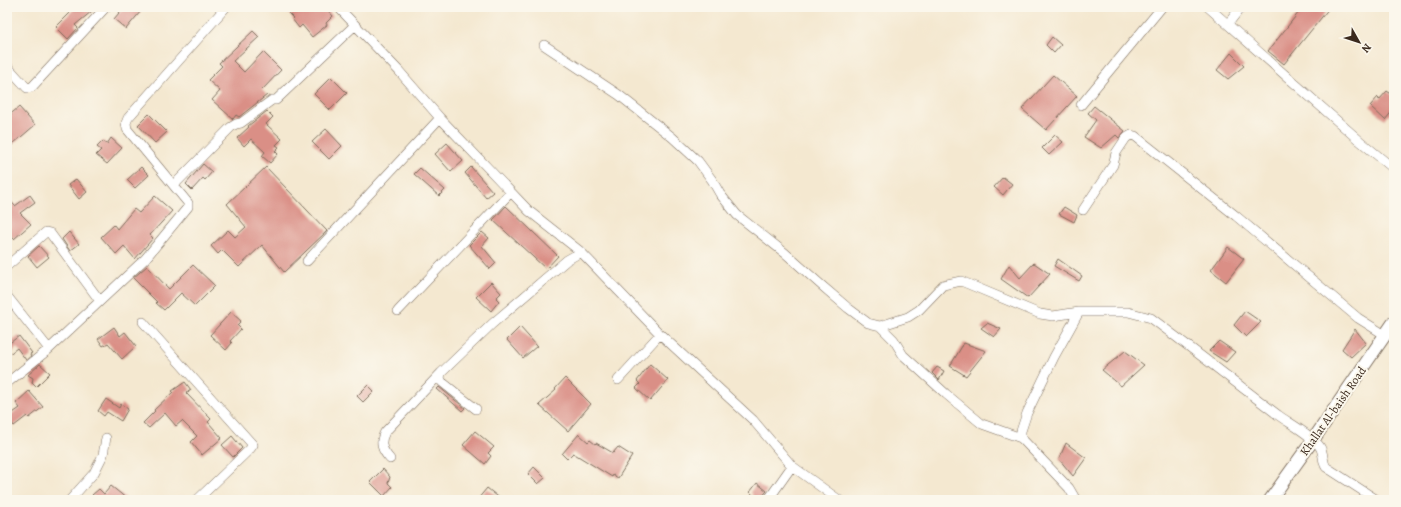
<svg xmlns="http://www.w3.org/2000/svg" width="1401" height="507" viewBox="0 0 1401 507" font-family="Alegreya,serif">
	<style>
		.building { fill: #da8f86 }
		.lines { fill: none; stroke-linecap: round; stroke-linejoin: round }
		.minor-casing { stroke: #7c6c5c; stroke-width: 10 }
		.tertiary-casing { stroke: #7c6c5c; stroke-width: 14 }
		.minor { stroke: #fff; stroke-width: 9 }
		.tertiary { stroke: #fff; stroke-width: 12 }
		.labels { text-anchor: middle; stroke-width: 4; stroke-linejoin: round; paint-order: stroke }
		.street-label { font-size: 12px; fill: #3b2a1e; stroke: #fbf7ec }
	</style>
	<rect width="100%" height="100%" fill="#fbf7ec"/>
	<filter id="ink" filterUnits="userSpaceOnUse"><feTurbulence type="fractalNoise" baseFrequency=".025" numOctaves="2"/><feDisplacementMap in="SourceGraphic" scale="8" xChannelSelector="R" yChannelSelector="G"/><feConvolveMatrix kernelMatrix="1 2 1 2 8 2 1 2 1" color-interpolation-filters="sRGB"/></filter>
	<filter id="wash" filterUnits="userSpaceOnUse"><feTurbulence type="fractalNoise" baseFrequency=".012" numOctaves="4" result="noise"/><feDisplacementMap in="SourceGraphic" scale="16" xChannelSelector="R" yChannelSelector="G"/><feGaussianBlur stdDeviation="0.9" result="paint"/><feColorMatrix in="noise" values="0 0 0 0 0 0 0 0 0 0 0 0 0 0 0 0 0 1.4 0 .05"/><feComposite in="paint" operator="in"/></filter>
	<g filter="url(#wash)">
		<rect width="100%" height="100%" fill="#f4e8d0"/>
		<g id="blocks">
			<path class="building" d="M76 7H97L75 25 78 28 68 39 56 27Z
				M124 7H137L141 11 126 29 114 19Z
				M282 7H325L333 16 326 23 327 25 312 37 302 25 299 28 292 19 293 18Z
				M1303 7H1330L1284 64 1268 51Z
				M253 31 259 37 233 61 244 72 263 52 281 70 262 90 267 95 239 117 236 115 233 119 212 100 220 91 208 80 222 66 219 63Z
				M1052 37 1061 45 1054 53 1046 45Z
				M1231 53 1244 66 1228 79 1217 70Z
				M1053 75 1077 96 1046 130 1022 109Z
				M331 77 347 93 330 110 314 94Z
				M1387 91 1394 96V109L1385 120 1370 106 1378 97 1379 100Z
				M1094 106 1125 131 1119 138 1116 135 1101 148 1084 137 1096 120 1088 113Z
				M19 107 35 125 7 149V117Z
				M267 111 273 117 266 124 282 139 276 145 279 147 275 151 278 154 270 163 262 156 265 152 251 139 244 146 237 138 249 127 248 126Z
				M149 114 167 132 155 143 138 125Z
				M326 129 342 146 329 159 312 142Z
				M1055 135 1063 142 1049 155 1042 148Z
				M111 138 122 148 107 164 96 155 101 150 97 147 103 141 107 144Z
				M447 143 463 161 451 172 435 154Z
				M203 164 212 172 205 180 203 178 192 190 186 184Z
				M141 167 149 175 135 188 127 180Z
				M266 167 327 231 284 272 262 245 239 267 222 250 218 254 211 246 228 230 235 237 246 227 227 204Z
				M471 167 493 192 486 198 465 173Z
				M420 168 445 190 439 196 414 174Z
				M1003 177 1012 184 1003 195 994 187Z
				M76 179 87 192 79 199 68 185Z
				M30 195 35 202 20 213 31 224 14 239 7 231V229L10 226 7 222V197L15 206Z
				M155 196 172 211 150 235 153 238 135 259 124 246 116 254 101 237 114 225 117 229 134 209 139 213Z
				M506 206 558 256 546 269 493 220Z
				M1064 207 1077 215 1074 222 1059 214Z
				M69 232 79 244 70 251 62 239Z
				M482 232 489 238 482 246 496 263 490 269 469 245Z
				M39 246 49 257 37 267 28 256Z
				M1228 247 1244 259 1226 282 1211 270Z
				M1058 259 1082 276 1079 281 1054 266Z
				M1034 263 1050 274 1028 298 1001 279 1009 265 1020 278Z
				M193 265 215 286 195 306 181 293 164 310 156 303 157 302 133 278 147 266 169 289Z
				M491 282 501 293 496 298 499 301 491 311 476 297Z
				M1245 311 1261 322 1246 337 1234 325Z
				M231 312 241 321 237 325 241 329 230 341 232 343 226 350 210 335Z
				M987 323 1001 329 994 337 981 328Z
				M114 327 120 336 125 332 136 346 122 359 108 343 103 346 98 339Z
				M520 327 537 346 523 358 507 340Z
				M1355 329 1366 343 1351 357 1342 349Z
				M19 336 32 353 30 354 31 356 26 360 17 348 7 356V345Z
				M1219 341 1235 352 1226 362 1209 351Z
				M964 343 986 351 966 376 950 366Z
				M1125 351 1144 365 1121 386 1102 370Z
				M40 364 50 373 36 387 32 383 33 378 28 375Z
				M650 364 668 380 650 401 636 388 640 384 637 381Z
				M937 367 944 371 939 380 932 373Z
				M565 378 591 404 568 431 539 405 556 390 555 389Z
				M185 382 191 390 186 393 211 419 208 422 222 438 202 455 191 442 197 436 182 421 176 426 165 413 149 428 143 423 155 411 154 410 173 392 172 391Z
				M368 385 374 391 363 402 357 396Z
				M439 387 465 408 462 411 437 389Z
				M29 391 43 407 29 418 27 416 14 426 7 417 20 408 16 403Z
				M106 399 119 408 121 404 128 409 121 421 107 412 104 416 98 411Z
				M475 431 494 447 488 453 491 456 485 464 463 445Z
				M579 434 588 442 590 440 595 444 596 443 613 453 618 447 632 456 618 478 613 475 612 477 573 453 567 459 562 454Z
				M232 436 242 448 233 457 222 445Z
				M1066 443 1086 458 1073 476 1059 459Z
				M534 467 545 478 538 484 528 474Z
				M383 469 390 477 388 483 392 487 384 496 370 482Z
				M757 483 767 491 759 500H747L753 495 750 492Z
				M111 486 121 494 128 500H97L92 495 99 489 104 494Z
				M487 488 502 500H477Z"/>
		</g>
	</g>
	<g filter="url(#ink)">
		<use href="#blocks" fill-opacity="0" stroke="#7c6c5c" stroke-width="1"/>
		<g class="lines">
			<defs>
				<path id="minor" d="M338 7 399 71 440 118 529 211 581 252 660 334 753 420 792 466 839 500
					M1208 7 1360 141 1394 169
					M1228 24 1241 7
					M544 45 619 95 672 137 698 161 712 180 720 194 737 215 785 253 820 284 848 308 868 323 880 326 908 317 919 310 943 285 961 281 1040 314 1053 316 1079 312H1128L1151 318C1194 350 1236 383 1278 415 1289 423 1313 436 1320 447 1324 453 1322 461 1326 467L1377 500
					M7 66 27 88 32 87 106 7
					M1081 105 1162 7
					M174 185 231 127 236 124 241 123 272 100H276L355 25
					M1083 210 1113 165 1116 153 1126 138 1131 135 1135 136 1236 216 1358 318 1385 335
					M307 261 440 118
					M7 266 46 232 50 233 100 301
					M7 296 49 349
					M398 311 511 192
					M143 322 253 445 250 449 197 500
					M880 326 894 340 903 355 946 394 982 424 1021 438
					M618 380 660 334
					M7 383 49 349 145 259 188 207V203L127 129 126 123 128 118 226 7
					M476 409 442 382 440 378 441 373 492 324 567 260 581 252
					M390 459C382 450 379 443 385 432L441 373
					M70 500 94 473 103 455 106 438
					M768 500 792 466
					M1076 500 1069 488 1024 441 1021 438V431L1027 413 1054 357 1079 312"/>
				<path id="tertiary" d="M1270 500 1313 440 1394 322"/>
			</defs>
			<use href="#minor" class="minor-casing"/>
			<use href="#tertiary" class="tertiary-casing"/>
			<use href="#minor" class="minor"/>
			<use href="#tertiary" class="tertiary"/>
		</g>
	</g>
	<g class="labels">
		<g class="street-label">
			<text transform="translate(1333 411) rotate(-55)" y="4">Khallat Al-baish Road</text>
		</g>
	</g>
	<rect width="1401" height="507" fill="none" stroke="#fbf7ec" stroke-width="24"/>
	<g transform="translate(1359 42) rotate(129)" stroke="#fbf7ec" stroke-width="3" paint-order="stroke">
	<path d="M0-3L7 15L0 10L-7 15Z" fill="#3b2a1e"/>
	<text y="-6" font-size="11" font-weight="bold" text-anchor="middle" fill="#3b2a1e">N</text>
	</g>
</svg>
